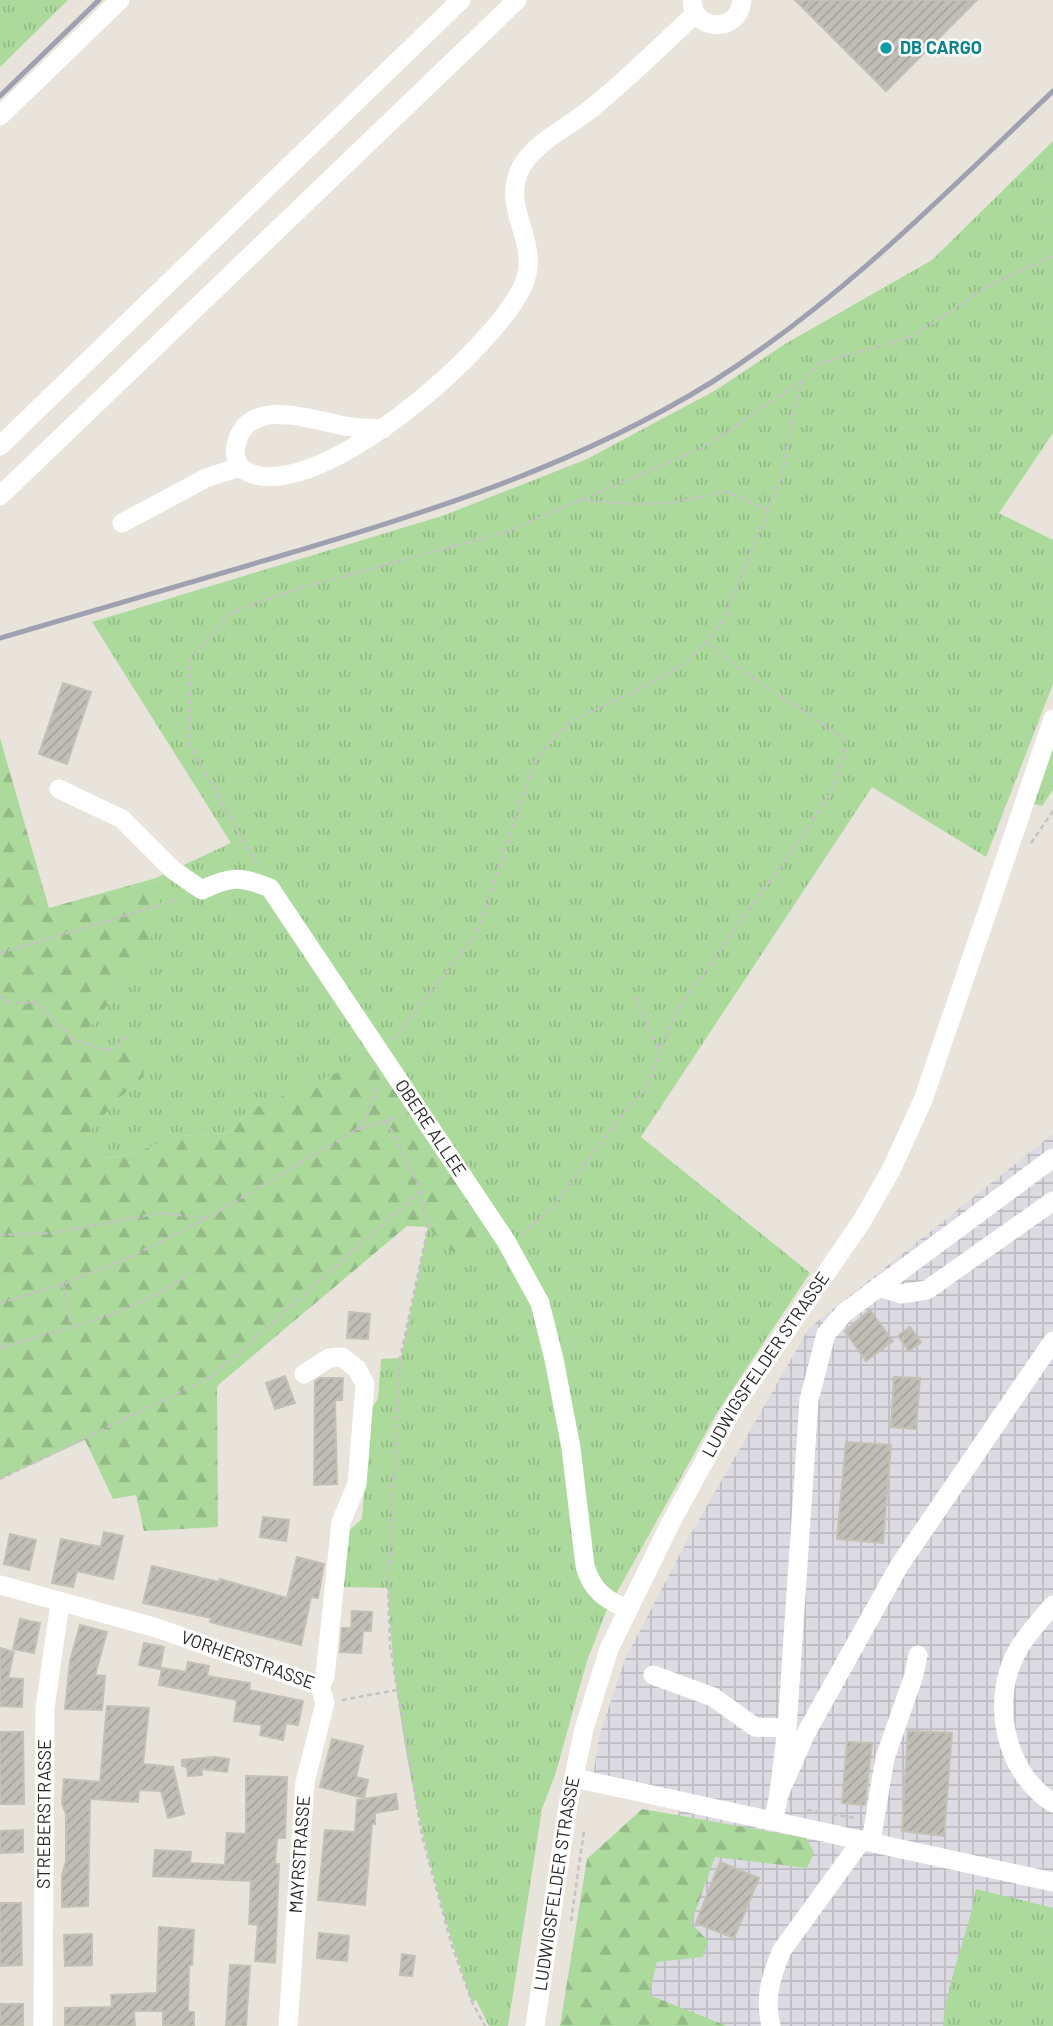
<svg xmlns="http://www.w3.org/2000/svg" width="1053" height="2026" viewBox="0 0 1053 2026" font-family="Barlow,sans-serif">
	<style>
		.industrial { fill: url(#industrial-grid) }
		.grass { fill: url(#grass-tufts) }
		.forest { fill: url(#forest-firs) }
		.building { fill: url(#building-hatch); stroke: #c4c0b5; stroke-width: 2 }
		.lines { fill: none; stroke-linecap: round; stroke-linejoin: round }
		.path { stroke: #c3c3c3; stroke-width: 2.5; stroke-dasharray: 5 3.5; stroke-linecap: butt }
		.minor { stroke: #fff; stroke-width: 19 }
		.rail { stroke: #9fa0b0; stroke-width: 5 }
		.culture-dot { fill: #0f9aa8; stroke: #fff; stroke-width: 2.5 }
		.labels { text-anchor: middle; stroke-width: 5; stroke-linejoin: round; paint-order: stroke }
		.culture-label { font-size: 18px; font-weight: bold; fill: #0d838f; stroke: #fff; text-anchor: start }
		.street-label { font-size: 18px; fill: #282828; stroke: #fff }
	</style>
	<defs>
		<pattern id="industrial-grid" width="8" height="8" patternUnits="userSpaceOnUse" patternTransform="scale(1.75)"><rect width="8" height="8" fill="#dddbe2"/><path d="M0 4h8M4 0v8" fill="none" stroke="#bebcc2"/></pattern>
		<pattern id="grass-tufts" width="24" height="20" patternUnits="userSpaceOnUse" patternTransform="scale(1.75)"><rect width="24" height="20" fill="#acda9d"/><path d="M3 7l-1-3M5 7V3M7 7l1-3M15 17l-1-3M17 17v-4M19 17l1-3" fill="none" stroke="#94bb87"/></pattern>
		<pattern id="forest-firs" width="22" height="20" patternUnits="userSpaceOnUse" patternTransform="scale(1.75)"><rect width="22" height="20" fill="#acda9d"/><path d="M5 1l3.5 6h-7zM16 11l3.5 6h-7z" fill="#94bb87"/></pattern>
		<pattern id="building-hatch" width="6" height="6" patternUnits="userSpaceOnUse" patternTransform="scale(1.75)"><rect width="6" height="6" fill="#c1beb8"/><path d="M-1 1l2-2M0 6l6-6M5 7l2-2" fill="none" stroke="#a6a39e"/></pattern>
	</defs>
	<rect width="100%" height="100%" fill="#e9e4db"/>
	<path class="industrial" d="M1053 1134V2026H673L625 2004 679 1811 591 1791 599 1736 626 1657 689 1537 809 1328Z"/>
	<path class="grass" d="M0 0H68L0 67Z
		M1053 141V433L999 513 1053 540V684L986 857 872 787 641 1137 810 1273 718 1411 606 1612 587 1661 555 1775 542 1809 508 2026H489L476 2000 472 2002C426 1869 394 1728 388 1588L343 1587 346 1533 362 1519 370 1410 378 1399 381 1359 401 1358 428 1227 475 1252 252 1109 229 1133 181 1136 127 1155 101 1159 78 1144 118 1099 144 1077 126 1045 98 1051 76 1045 124 984 160 906 156 878 231 843 92 622 445 515 587 459 716 390 785 344 932 260Z
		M1053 747V790L1042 806 1033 804Z
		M976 1889 1053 1908V2026H943C947 1979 968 1936 976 1889Z"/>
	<path class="forest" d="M0 738 49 908 156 878C157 886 161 897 160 905 158 949 103 1010 77 1044L98 1051 126 1045 142 1058 144 1077 118 1099 79 1144 102 1159 127 1155 181 1136 229 1133 252 1109 383 1053 492 1235 490 1242 475 1252 451 1251 428 1227 407 1226 217 1386 218 1527 144 1531 136 1495 113 1499 85 1440 0 1479Z
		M642 1809 806 1838 814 1853 807 1868 715 1857 691 1923 708 1941 703 1957 657 1962 649 1995 727 2026H560L587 1859Z"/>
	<path class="building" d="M795 0H977L886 91Z
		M63 683 91 692 67 764 39 754Z
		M870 1310 893 1341 866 1361 845 1331Z
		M349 1312 370 1314 368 1339 347 1338Z
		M910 1327 921 1342 909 1351 898 1336Z
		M285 1376 295 1403 275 1409 266 1383Z
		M894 1377 920 1378 916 1429 891 1427Z
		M320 1378H343L342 1400H335L337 1484 314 1485 315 1381Z
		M846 1442 891 1445 883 1543 837 1539Z
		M263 1517 289 1520 286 1541 260 1537Z
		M104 1532 123 1536 113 1579 77 1571 73 1587 52 1583 61 1539 101 1547Z
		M10 1534 36 1540 29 1570 4 1564Z
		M297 1557 324 1564 318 1598 311 1597 301 1645 210 1622 211 1618 143 1603 152 1566 219 1582 220 1579 287 1598Z
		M352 1611 372 1612 371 1631H363L361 1653 340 1652 342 1628H351Z
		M20 1619 40 1623 34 1653 13 1649Z
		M80 1625 107 1632 95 1675 105 1676 102 1710 65 1709 70 1661Z
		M144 1643 164 1647 160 1669 139 1665Z
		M0 1648 14 1652 8 1678 23 1679 22 1707 0 1706Z
		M188 1662 209 1666 207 1676 250 1683 249 1690 303 1701 298 1725 286 1723 283 1740 260 1735 262 1725 234 1721 237 1700 159 1685 162 1668 186 1672Z
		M107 1706 149 1708 143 1764 173 1767 184 1814 168 1818 161 1791 139 1790 138 1802 90 1799 88 1906 62 1907V1875L66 1861V1814L62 1804 64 1779 100 1782Z
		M908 1731 952 1733 944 1836 902 1831Z
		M0 1732H23L24 1804H0Z
		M332 1739 363 1746 356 1777 368 1780 364 1798 320 1787Z
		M847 1742 872 1743 865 1805 842 1803Z
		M215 1757 229 1759 227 1772 201 1769 202 1775 188 1776 187 1767 182 1766V1760Z
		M246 1776 287 1777 285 1838H277L275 1864H279L275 1963 255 1961 258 1925 249 1924 251 1881 153 1876 155 1850 191 1852 190 1863 225 1865 227 1833 246 1834Z
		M396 1794 398 1809 375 1813V1824H372L365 1905 318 1900 325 1830 355 1832 357 1800Z
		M23 1830V1852L0 1853V1831Z
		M720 1862 759 1878 734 1938 696 1923Z
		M0 1903H21L22 1965 0 1966Z
		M159 1927 194 1930 192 1965H189L188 2012H194V2026L163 2025V2011H134L135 2026H65V2008L112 2007 111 1995 157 1993Z
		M319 1933 349 1936 347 1961 317 1958Z
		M92 1934V1965L65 1966 64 1935Z
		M402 1954 415 1956 412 1976 400 1975Z
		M230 1965 250 1966 246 2026H226Z
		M0 2004H23V2026H0Z"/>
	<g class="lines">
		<path class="path" d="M580 500 631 504 668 503 727 492 768 509
			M1031 843 1053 811
			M257 865 189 744 190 660 230 613 298 589 505 532 703 448 803 380
			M0 953 181 899
			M0 996 9 1002 37 1003 73 1039 108 1051 130 1035
			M635 997 659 1050
			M393 1040 476 934 537 756 571 721 651 683 686 662 709 640 724 619 782 475 796 399 803 380 821 363 911 337 990 285 1053 256
			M387 1121 421 1191 428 1227 400 1359 388 1587 390 1646 422 1836 452 1946 472 2002 485 2026
			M356 1130 366 1117 379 1083
			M521 1234 553 1207 629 1106 647 1089 670 1025 684 1000 808 828 833 788 844 752 842 737C796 705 748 679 707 642
			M0 1235 53 1233 159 1213 207 1218
			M63 1284 71 1325
			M0 1303 63 1284 132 1256 207 1218 356 1130 401 1116
			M0 1348C62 1328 139 1314 190 1272
			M0 1479 211 1377 421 1191
			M342 1700 397 1690
			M807 1810 855 1818
			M571 1921 584 1831"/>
		<g class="minor">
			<path d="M692 0C693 33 740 33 742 0"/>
			<path d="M0 116 120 0"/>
			<path d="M0 446 461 0"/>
			<path d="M240 467C234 456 234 448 239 436 255 398 316 421 345 426 357 428 370 428 383 429"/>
			<path d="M0 496 517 0"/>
			<path d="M122 523 206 478 240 467C303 520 507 341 526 278 538 237 498 205 523 164 538 140 572 125 593 107 629 78 662 45 695 14"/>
			<path id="s1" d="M59 789 122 819 173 870 202 890C230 876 241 876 270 888L506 1241 540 1303 554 1359 571 1448 585 1566C592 1590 604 1599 627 1609"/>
			<path d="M878 1287 901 1294 927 1290 1053 1201"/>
			<path id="s2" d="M0 1585 157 1628 320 1686 325 1676 341 1522 357 1484 365 1384 357 1369 342 1357 329 1358 304 1374"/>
			<path d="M1053 1605C1042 1618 1028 1633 1019 1648 989 1698 1004 1773 1053 1803"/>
			<path d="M653 1675 713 1697 755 1727 787 1728"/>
			<path d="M574 1778 1053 1882"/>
			<path d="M779 1794 787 1728 809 1400 826 1334 844 1313 1053 1158"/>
			<path d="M774 1820 779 1794 806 1733 899 1566 1053 1341"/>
			<path d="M871 1842 885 1758 914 1675 918 1655"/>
			<path id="s3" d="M43 2026 45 1708 60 1603"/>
			<path id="s4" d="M288 2026 305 1782 325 1703 320 1686"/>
			<path id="s5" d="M535 2026 568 1805 584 1729 609 1649 670 1524 735 1405 862 1221 891 1170 923 1100 1053 719"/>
			<path d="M771 2026C764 1998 771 1976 782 1950L862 1840"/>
		</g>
		<path class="rail" d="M0 96 99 0
			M0 638C93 611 186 583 280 556 430 512 578 465 712 382 839 302 945 194 1053 91"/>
	</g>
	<circle class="culture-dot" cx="886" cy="48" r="7"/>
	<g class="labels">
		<g class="culture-label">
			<text x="900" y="54">DB CARGO</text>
		</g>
		<g class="street-label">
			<text dy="6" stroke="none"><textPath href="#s1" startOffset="537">OBERE ALLEE</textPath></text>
			<text dy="6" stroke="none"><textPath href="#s5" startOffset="710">LUDWIGSFELDER STRASSE</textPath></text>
			<text dy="6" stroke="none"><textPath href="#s2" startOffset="259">VORHERSTRASSE</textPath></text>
			<text dy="6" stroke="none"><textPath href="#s3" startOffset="212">STREBERSTRASSE</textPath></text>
			<text dy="6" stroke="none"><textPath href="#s4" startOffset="172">MAYRSTRASSE</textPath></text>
			<text dy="6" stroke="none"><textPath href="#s5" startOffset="144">LUDWIGSFELDER STRASSE</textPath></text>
		</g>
	</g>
</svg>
